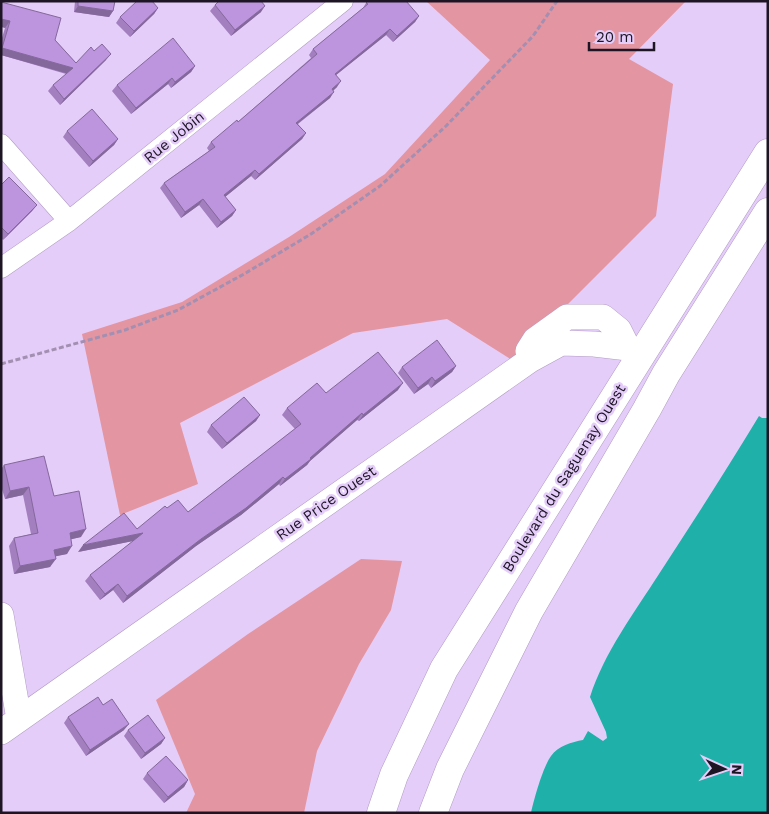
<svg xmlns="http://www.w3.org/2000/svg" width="769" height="814" viewBox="0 0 769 814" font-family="'Work Sans',sans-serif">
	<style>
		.green { fill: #e495a2 }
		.water { fill: #1eb0a9 }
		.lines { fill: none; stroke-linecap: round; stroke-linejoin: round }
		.minor-casing { stroke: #b19ac4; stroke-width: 21 }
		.tertiary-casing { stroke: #b19ac4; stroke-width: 26 }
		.secondary-casing { stroke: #b19ac4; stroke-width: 29 }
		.path { stroke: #a28fb1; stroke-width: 3; stroke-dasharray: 5 2.5; stroke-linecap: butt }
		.minor { stroke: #fff; stroke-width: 20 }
		.tertiary { stroke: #fff; stroke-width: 25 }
		.secondary { stroke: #fff; stroke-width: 28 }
		.wall { fill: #a37fbf }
		.shaded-wall { fill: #84689b }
		.building { fill: #bd94de; stroke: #84689b }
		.labels { text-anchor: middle; stroke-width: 5; stroke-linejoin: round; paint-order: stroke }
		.street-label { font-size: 15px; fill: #1d1424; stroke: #e5cdf9 }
	</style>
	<rect width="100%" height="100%" fill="#e5cdf9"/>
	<path class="green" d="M426 1H686L629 59 673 84 656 216 512 360 447 319 353 333 180 423 198 484 120 515 82 334 182 302 289 237 385 174 490 60Z
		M361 559 402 561 391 610 359 664 317 751 304 813H186L195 794 156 700 248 634Z"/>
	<path class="water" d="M759 416 762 418H768V813H531C534 799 543 767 551 756 558 746 572 742 583 740L588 731 603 741 607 738 606 732 590 697C604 653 634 613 659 574 693 522 727 469 759 416Z"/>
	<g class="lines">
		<defs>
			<path id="minor" d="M1 144 69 221
				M1 268 69 221 343 1"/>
			<path id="tertiary" d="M528 351 535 340 567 317H603L619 330 628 348
				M1 615 19 719
				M1 732 530 360 561 343 594 344 628 348"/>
			<path id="secondary" d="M381 813 394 775 444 669 768 153
				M433 813 450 769 529 611 647 409 666 374 768 212"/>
		</defs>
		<use href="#minor" class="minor-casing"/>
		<use href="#tertiary" class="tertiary-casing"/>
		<use href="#secondary" class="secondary-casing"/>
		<path class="path" d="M1 364 125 330 178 310 244 274 311 234 380 186 446 126 533 36 557 1"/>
		<use href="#minor" class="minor"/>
		<use href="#tertiary" class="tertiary"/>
		<use href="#secondary" class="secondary"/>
	</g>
	<path class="wall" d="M75 1H115L113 11 109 17 74 12Z
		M1 2 55 40 76 63 106 60 60 105 48 91 53 85 66 74 1 55V41L5 28Z
		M366 3 419 16 415 22 393 42 386 35 336 75 337 87 333 91 330 98 298 124 306 133 302 139 255 180 251 176 225 197 236 210 232 216 217 228 199 205 181 218 160 188 164 183 209 151 207 148 211 142 238 122 311 58 309 55 313 49 363 8Z
		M215 5 261 12 231 36 210 11Z
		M158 8 154 14 130 37 116 23 120 17Z
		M195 66 191 72 171 88 168 84 131 114 112 91 117 85Z
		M67 131 118 139 114 145 89 167 63 137Z
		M1 185 37 205 32 211 3 240 1 238Z
		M456 366 452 372 431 388 428 384 414 394 398 373 402 367Z
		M398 390 359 421 357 420 310 461 307 465 280 486 279 484 241 515 196 546 123 603 113 590 100 600 85 581 90 575 133 541 78 552 137 529 167 508 188 512 295 429 282 415 287 408 326 393Z
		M260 415 256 421 222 449 207 432 211 425Z
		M4 465 54 496 81 537 71 539 67 554 55 556 50 567 14 574 9 546 14 538 31 534 23 495 5 499 1 486V469Z
		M103 705 124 730 86 756 64 723 68 717Z
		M128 730 165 738 161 744 141 759 124 736Z
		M147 773 188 780 184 787 164 803 143 779Z"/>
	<path class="shaded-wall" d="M78 6 113 11 109 17 74 12Z
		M265 6 261 12 231 36 235 30Z
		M158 8 154 14 130 37 134 31Z
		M419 16 415 22 393 42 397 36Z
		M1 19 10 21 5 28 1 27Z
		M390 29 386 35 331 79 335 74Z
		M2 48 73 68 69 74 1 55V49Z
		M111 54 106 60 60 105 64 99Z
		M195 66 191 72 171 88 175 82Z
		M172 78 168 84 131 114 136 108Z
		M341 81 337 87 328 95 332 89Z
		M334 92 330 98 292 128 296 123Z
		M306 133 302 139 255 180 259 174Z
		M118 139 114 145 89 167 93 161Z
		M255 170 251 176 220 201 224 195Z
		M203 199 199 205 181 218 185 212Z
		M37 205 32 211 3 240 8 234Z
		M236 210 232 216 217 228 221 222Z
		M456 366 452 372 431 388 435 381Z
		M432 377 428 384 414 394 418 388Z
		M403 383 398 390 359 421 363 415Z
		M362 413 357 420 310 461 307 465 280 486 285 479Z
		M260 415 256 421 222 449 227 443Z
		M283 477 279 484 241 515 196 546 123 603 127 596 201 539Z
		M29 487 23 495 5 499 10 491Z
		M86 529 81 537 64 541 70 533Z
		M143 533 138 540 78 552 83 545Z
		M72 546 67 554 48 558 54 550Z
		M56 559 50 567 14 574 20 566Z
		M118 584 113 590 100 600 105 594Z
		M129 724 124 730 86 756 90 750Z
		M165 738 161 744 141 759 145 753Z
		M188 780 184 787 164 803 168 797Z"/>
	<path class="building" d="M78 1H115L113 11 78 6Z
		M137 1H152L158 8 134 31 120 17Z
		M219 1H261L265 6 235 30 215 5Z
		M368 1H406L419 16 397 36 390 29 335 74 341 81 332 89 334 92 296 123 306 133 259 174 255 170 224 195 236 210 221 222 203 199 185 212 164 183 215 147 211 142 237 120 238 122 317 54 313 49 368 4 366 3Z
		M1 2 61 18 55 40 76 63 91 47 94 51 102 44 111 54 64 99 53 85 73 68 2 48 10 21 1 19Z
		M173 38 195 66 175 82 172 78 136 108 117 85Z
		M92 109 118 139 93 161 67 131Z
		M9 177 37 205 8 234 1 227V185Z
		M437 340 456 366 435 381 432 377 418 388 402 367Z
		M378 352 403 383 363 415 362 413 310 458 311 459 285 479 283 477 246 508 201 539 127 596 118 584 105 594 90 575 143 533 83 545 124 513 137 529 165 506 167 508 178 500 188 512 301 424 287 408 317 383 326 393Z
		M244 397 260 415 227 443 211 425Z
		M44 456 54 496 79 491 86 529 70 533 72 546 54 550 56 559 20 566 14 538 38 533 29 487 10 491 4 465Z
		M98 697 103 705 112 699 129 724 90 750 68 717Z
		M148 715 165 738 145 753 128 730Z
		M166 756 188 780 168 797 147 773Z"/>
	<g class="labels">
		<g class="street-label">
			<text transform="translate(174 137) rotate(-39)" y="5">Rue Jobin</text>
			<text transform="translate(564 478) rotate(-58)" y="5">Boulevard du Saguenay Ouest</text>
			<text transform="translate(326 503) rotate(-35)" y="5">Rue Price Ouest</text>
		</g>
	</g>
	<rect width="769" height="814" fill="none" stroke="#1d1424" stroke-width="5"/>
	<g transform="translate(724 769) rotate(93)" stroke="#e5cdf9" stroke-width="4" paint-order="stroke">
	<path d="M0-4L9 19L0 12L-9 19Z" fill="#1d1424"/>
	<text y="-8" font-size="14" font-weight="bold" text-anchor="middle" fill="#1d1424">N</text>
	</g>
	<path d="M589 42v8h65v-8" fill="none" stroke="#1d1424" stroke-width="2.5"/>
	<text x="596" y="42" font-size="15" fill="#1d1424" stroke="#e5cdf9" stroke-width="4" paint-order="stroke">20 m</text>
</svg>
